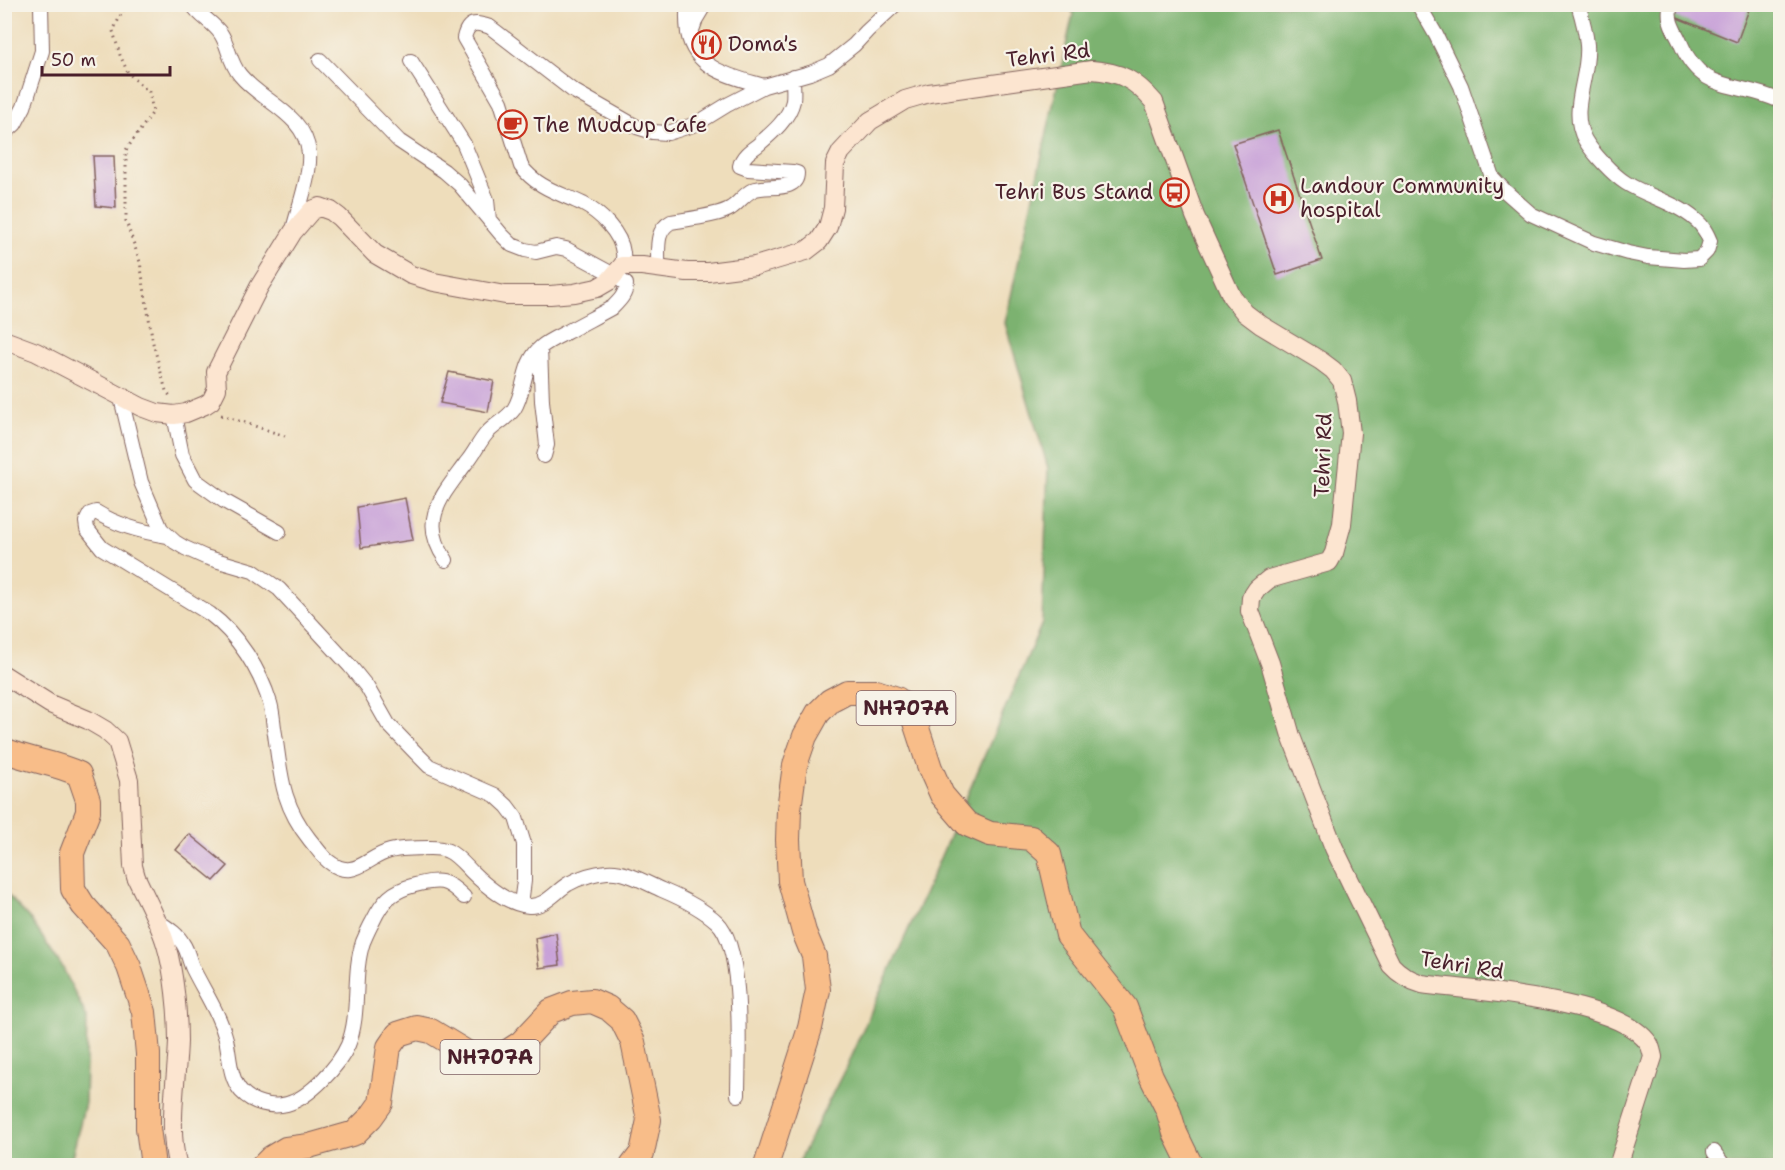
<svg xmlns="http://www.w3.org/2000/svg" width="1785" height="1170" viewBox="0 0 1785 1170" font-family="'Shantell Sans',sans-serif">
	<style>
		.forest { fill: #7bb26f; stroke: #62684d; stroke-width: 1.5 }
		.building { fill: #c7a0d8 }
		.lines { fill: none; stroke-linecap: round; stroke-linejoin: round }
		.street-casing { stroke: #83625d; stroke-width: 16 }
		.secondary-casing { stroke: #83625d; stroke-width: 20 }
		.highway-casing { stroke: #83625d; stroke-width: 26 }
		.path { stroke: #83625d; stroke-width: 3; stroke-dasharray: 1.5 4.5; stroke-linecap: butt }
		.street { stroke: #fff; stroke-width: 14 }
		.secondary { stroke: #fce5d0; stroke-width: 18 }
		.highway { stroke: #f8bd89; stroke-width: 24 }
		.labels { text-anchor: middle; stroke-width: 4.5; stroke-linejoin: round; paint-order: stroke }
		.shield { fill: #f7f3e8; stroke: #7e5f64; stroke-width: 1.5 }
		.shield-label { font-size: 20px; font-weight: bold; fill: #4a1f2b }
		.poi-label { font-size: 21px; fill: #4a1f2b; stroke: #f7f3e8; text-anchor: start }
		.street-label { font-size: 21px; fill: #4a1f2b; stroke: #f7f3e8 }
	</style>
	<rect width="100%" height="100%" fill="#f7f3e8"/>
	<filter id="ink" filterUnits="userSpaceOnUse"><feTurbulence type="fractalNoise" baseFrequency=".0167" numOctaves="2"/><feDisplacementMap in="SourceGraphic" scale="12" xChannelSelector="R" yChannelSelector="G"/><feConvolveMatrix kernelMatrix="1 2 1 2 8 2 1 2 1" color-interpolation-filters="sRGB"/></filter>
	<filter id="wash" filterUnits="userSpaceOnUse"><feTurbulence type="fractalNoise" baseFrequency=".008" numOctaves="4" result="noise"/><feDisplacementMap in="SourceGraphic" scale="24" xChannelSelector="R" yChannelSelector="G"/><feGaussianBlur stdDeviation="1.35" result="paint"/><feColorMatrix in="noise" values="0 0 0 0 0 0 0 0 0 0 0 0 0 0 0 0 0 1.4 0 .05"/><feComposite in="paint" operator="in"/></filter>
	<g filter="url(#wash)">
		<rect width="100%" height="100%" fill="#edb"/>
		<path class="forest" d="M1070 5H1780V1165L796 1166 845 1069 924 895 1042 623 1048 468 1005 323 1073 14Z
			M5 892 31 920 63 968 87 1018 85 1103 70 1165H5Z"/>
		<g id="blocks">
			<path class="building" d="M1679 4H1751L1737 42 1675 17Z
				M1278 130 1322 260 1277 275 1233 144Z
				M93 156H114L116 208 96 206Z
				M449 372 494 381 488 412 440 403Z
				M405 498 413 540 361 548 357 507Z
				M189 834 228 866 214 881 176 850Z
				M556 933 560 965 539 968 535 938Z"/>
		</g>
	</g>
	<g filter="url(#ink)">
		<use href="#blocks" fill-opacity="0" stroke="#83625d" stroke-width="1.5"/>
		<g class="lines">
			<defs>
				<path id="street" d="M192 4C200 17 213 22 221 34 229 46 229 62 240 75 262 102 305 114 309 153 311 174 298 209 293 230
					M688 4C686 13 687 24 688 33 695 70 733 77 764 86
					M1418 4 1436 35 1461 86 1492 177 1505 191 1531 214 1594 243 1628 253 1648 257 1684 260 1699 259 1707 251 1710 241C1708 236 1705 230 1701 225 1682 204 1650 198 1626 183 1613 175 1592 152 1585 140 1568 110 1590 76 1587 45 1586 32 1582 17 1578 4
					M1670 4C1670 9 1669 14 1670 18 1671 27 1678 36 1681 44 1702 95 1739 81 1780 101
					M691 33 696 19 705 4
					M320 60 399 141 444 171 460 185 501 234 512 245 525 250 536 252 556 247 566 249 614 275 626 284C626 294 620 300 613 307 597 316 581 324 565 333 557 337 548 341 541 347 522 363 526 390 514 409 507 419 495 424 487 433 479 442 474 454 466 463 442 496 418 520 446 560
					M411 61 464 144 487 200 489 220
					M4 134 15 124 24 107 42 51 41 4
					M622 266C622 262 624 257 623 253 621 233 600 213 583 204 560 193 537 188 521 166L501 102 464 38C468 21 476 22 490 27L572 90 637 127 653 132 668 133 696 124 727 105 764 86 810 73 829 65 854 45 867 31 896 4
					M658 268C659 251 654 231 671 222 687 219 719 216 731 208 739 203 744 194 753 190 766 184 797 193 797 173L793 172 748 169 740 166C742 156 751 150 758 145 772 133 789 119 793 101 794 94 793 85 793 77
					M540 348 542 401 547 445 544 456
					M121 398 141 482 161 529 175 542 185 548 205 557 253 571 279 589 350 666 367 687 388 724 416 753 429 766 495 795 507 806 516 818 524 844V881L521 904
					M174 415 182 455 195 480 224 501 279 532
					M168 536C142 532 118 526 96 512L90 514 86 522 87 529 102 548 210 614C238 635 260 670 270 703 273 713 273 724 275 734 281 777 282 805 310 840 316 847 321 855 328 861 354 882 366 857 390 851 402 848 417 848 430 848 436 848 442 848 448 851 457 855 465 865 472 872 486 886 508 904 529 906 545 907 556 891 568 884 579 878 594 873 607 872 625 870 646 883 662 890 681 898 702 908 717 922 745 948 738 1056 738 1095
					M156 920C166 927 177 933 183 944 188 951 189 961 193 969 205 993 219 1013 226 1039 230 1056 229 1077 241 1091 252 1103 271 1108 287 1104 309 1098 339 1066 348 1045 361 1013 352 975 363 942 366 935 369 928 373 921 383 900 392 891 415 885 440 879 446 879 464 897
					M1714 1152 1724 1166"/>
				<path id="secondary" d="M4 340 36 352 141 407 157 413 174 415 186 413 205 405 211 401 217 389 216 372 259 287 293 232 312 210 320 207 331 211 339 217 375 254 411 275 434 282 505 295H550L574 293 597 288 609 281 622 266H642L687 272H708L755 266 806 251 819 241 828 227 833 208 835 164 841 152 870 121 905 100 929 93 1092 70C1121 72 1135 80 1154 102L1195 216 1232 297 1245 313 1261 325 1321 361 1333 370 1342 381 1347 401 1351 433 1342 524 1334 553 1329 562 1269 579 1257 589 1251 598 1250 611 1270 663 1291 736 1334 848 1391 965C1400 975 1409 980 1422 984 1473 991 1620 999 1649 1044 1651 1047 1652 1053 1653 1057L1618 1166
					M4 675 50 704 88 720 105 730 117 741 129 780 133 866 136 877C146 899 159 921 166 945 174 971 178 1013 178 1041 177 1078 167 1131 178 1166"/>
				<path id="highway" d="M4 750C30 761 54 762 79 774L88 800V812L72 853 73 889 83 905 118 944 129 967 144 1012 148 1054V1128L153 1166
					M263 1166 271 1158 286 1149 309 1146 355 1133 371 1117 381 1103 389 1047 398 1034 417 1028 431 1031 469 1054 485 1057 501 1056 521 1043 551 1011 572 1003 592 1001 608 1008 622 1020 633 1042 649 1120 642 1153 632 1166
					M766 1166 810 1028 818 990 814 956 804 932 790 881 788 840 789 809 795 765 805 736 818 713 830 701 847 692H876L897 699 913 716 930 768 942 795 967 824 990 834 1031 838 1049 854 1068 935 1125 1007 1151 1076 1168 1110 1175 1133 1191 1166"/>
			</defs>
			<use href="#street" class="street-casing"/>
			<use href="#secondary" class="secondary-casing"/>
			<use href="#highway" class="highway-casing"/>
			<path class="path" d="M126 4 113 31 120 55 128 73 149 92 153 112 126 150V221L140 262 153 343 166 391 171 397
				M221 415 285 436"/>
			<use href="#street" class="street"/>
			<use href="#secondary" class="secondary"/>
			<use href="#highway" class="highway"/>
		</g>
	</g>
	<defs>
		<symbol id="restaurant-ring" viewBox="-11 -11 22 22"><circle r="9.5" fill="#f7f3e8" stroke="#c8321e" stroke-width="1.5"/><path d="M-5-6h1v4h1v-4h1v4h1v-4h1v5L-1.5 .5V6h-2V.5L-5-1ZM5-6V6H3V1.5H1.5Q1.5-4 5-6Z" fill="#c8321e"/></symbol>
		<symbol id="cafe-ring" viewBox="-11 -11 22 22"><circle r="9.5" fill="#f7f3e8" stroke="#c8321e" stroke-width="1.5"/><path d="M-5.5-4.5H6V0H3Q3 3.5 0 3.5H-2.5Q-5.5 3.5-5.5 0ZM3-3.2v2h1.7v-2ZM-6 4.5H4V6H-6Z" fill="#c8321e"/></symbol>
		<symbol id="bus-ring" viewBox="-11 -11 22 22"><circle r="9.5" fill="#f7f3e8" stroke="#c8321e" stroke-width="1.5"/><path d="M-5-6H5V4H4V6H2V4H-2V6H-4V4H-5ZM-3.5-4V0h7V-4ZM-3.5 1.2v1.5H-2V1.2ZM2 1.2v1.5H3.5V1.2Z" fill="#c8321e"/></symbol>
		<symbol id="hospital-ring" viewBox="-11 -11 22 22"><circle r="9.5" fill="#f7f3e8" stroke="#c8321e" stroke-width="1.5"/><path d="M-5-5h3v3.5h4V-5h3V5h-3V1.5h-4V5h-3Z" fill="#c8321e"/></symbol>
	</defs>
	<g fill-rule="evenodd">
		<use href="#restaurant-ring" x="690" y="28" width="33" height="33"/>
		<use href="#cafe-ring" x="496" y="108" width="33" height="33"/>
		<use href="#bus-ring" x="1158" y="176" width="33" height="33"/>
		<use href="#hospital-ring" x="1262" y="182" width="33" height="33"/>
	</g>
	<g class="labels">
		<g class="shield">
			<rect x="856.5" y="691" width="99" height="34" rx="4.5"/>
			<rect x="440.5" y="1040" width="99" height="34" rx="4.5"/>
		</g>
		<g class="shield-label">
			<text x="906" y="715">NH707A</text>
			<text x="490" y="1064">NH707A</text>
		</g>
		<g class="poi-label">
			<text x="728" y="51">Doma's</text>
			<text x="533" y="132">The Mudcup Cafe</text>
			<text x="1300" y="193">Landour Community<tspan x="1300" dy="24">hospital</tspan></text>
			<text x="1153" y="199" text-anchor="end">Tehri Bus Stand</text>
		</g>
		<g class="street-label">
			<text transform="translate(1048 55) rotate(-7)" y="7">Tehri Rd</text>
			<text transform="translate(1323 455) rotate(-88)" y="7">Tehri Rd</text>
			<text transform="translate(1462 965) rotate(9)" y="7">Tehri Rd</text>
		</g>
	</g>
	<rect width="1785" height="1170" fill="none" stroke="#f7f3e8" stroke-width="24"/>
	<path d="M42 66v9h128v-9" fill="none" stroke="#4a1f2b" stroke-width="3"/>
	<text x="51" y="66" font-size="18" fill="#4a1f2b" stroke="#f7f3e8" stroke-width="4.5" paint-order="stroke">50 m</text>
</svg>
